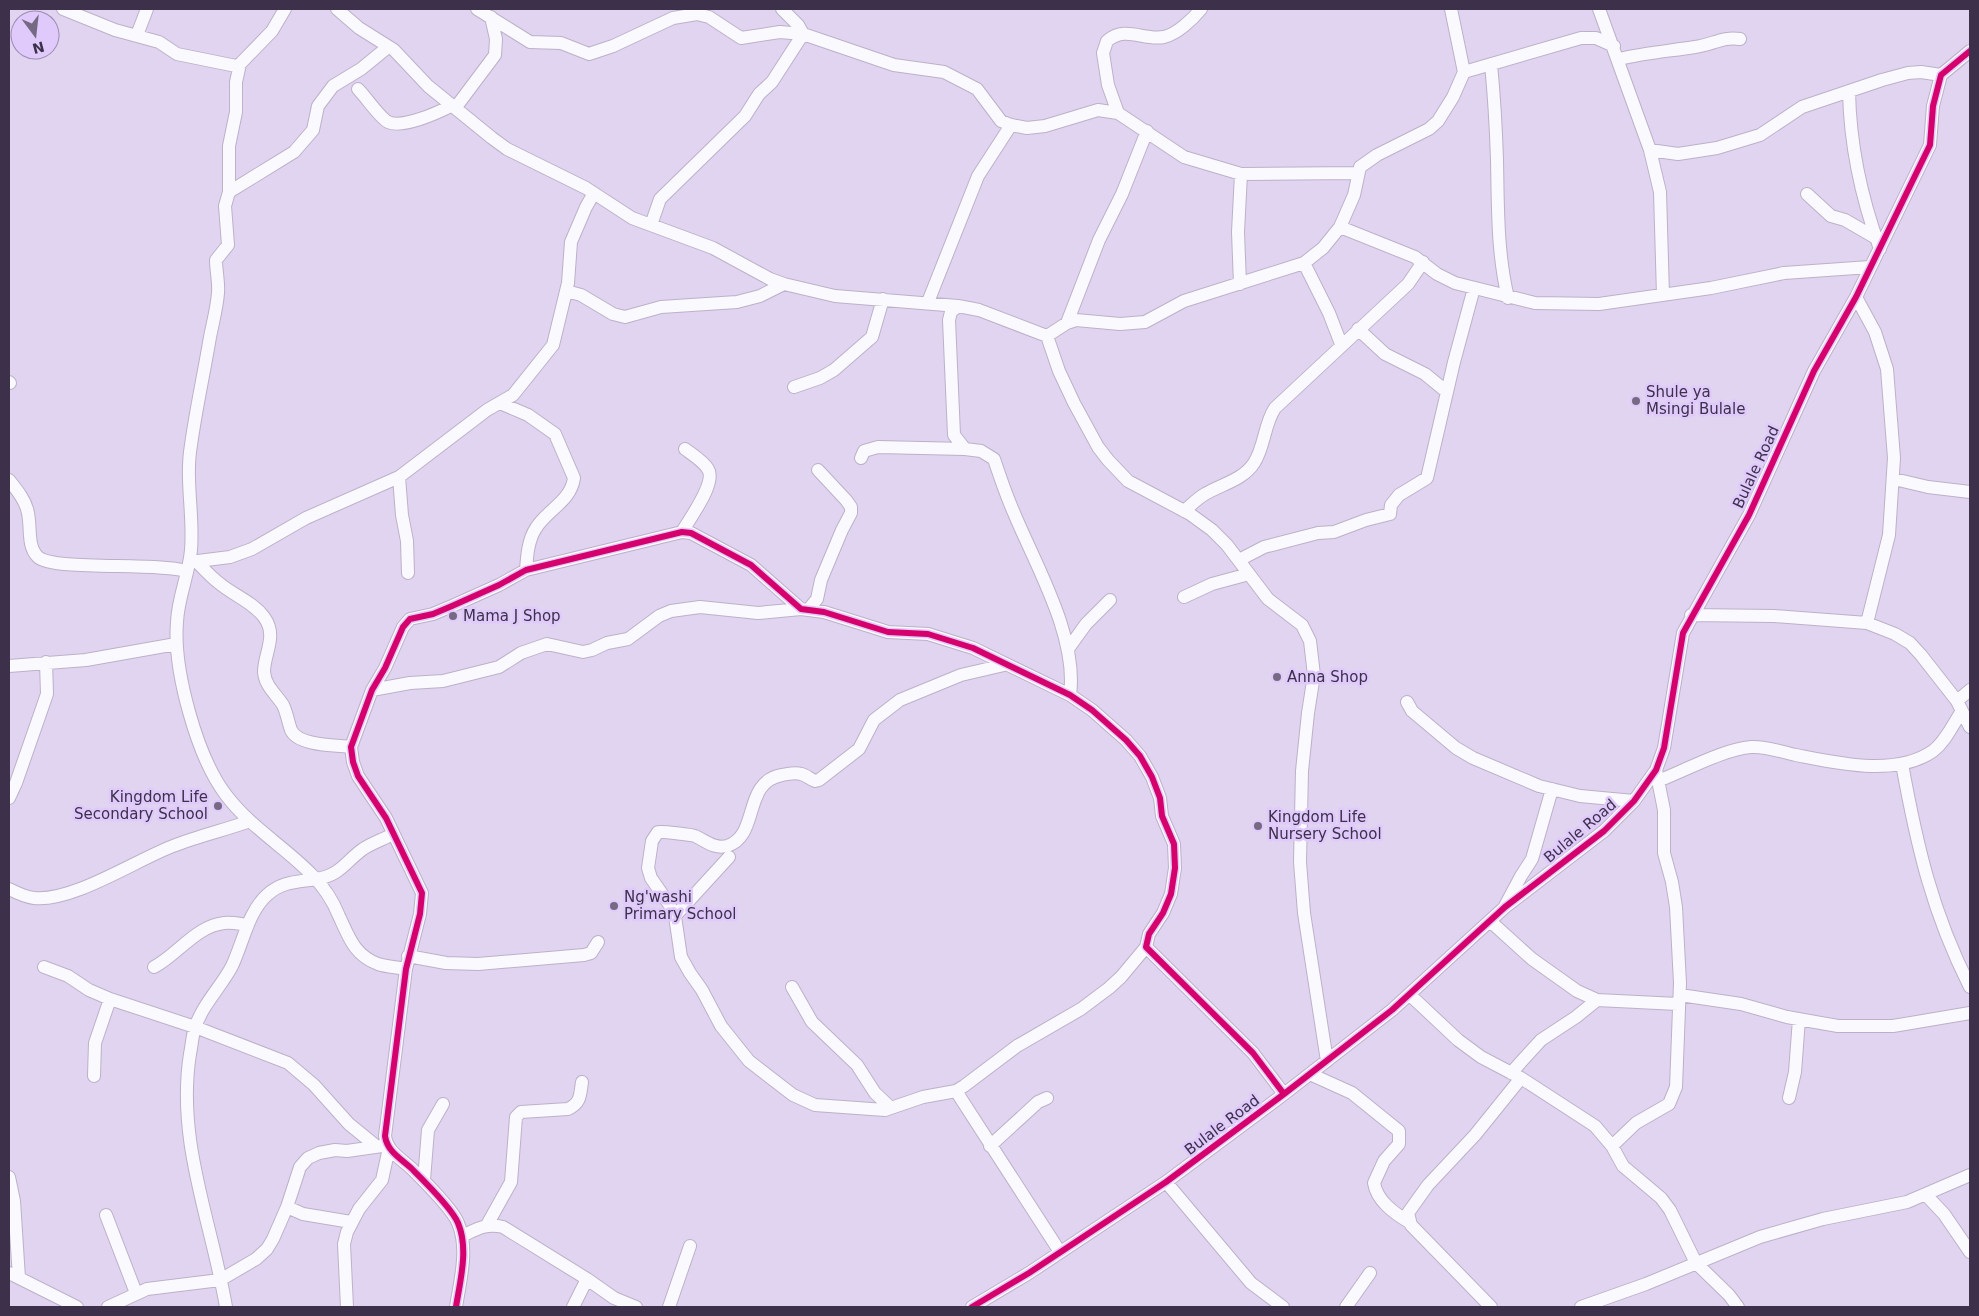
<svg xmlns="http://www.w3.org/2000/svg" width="1979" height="1316" viewBox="0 0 1979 1316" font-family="'DejaVu Sans',sans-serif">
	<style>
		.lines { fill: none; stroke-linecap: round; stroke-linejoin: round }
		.minor-casing { stroke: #bcb1c9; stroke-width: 14 }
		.minor { stroke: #faf9fd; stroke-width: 12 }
		.cycleway-casing { stroke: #e0c9fb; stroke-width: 9 }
		.cycleway { stroke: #d6006c; stroke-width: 6 }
		.poi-dot { fill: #766984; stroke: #e0c9fb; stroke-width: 2 }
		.labels { text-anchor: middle; stroke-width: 5; stroke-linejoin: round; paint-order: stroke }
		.poi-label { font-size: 15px; fill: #3c304a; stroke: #e0c9fb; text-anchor: start }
		.street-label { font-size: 15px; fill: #3c304a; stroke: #e0c9fb }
	</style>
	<rect width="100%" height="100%" fill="#e1d4f0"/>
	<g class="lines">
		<defs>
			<path id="minor" d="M63 9 115 30 159 42 177 54 236 66 240 64 272 31 285 9
				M337 9 359 28 394 50 428 86 492 138 507 149 586 188 632 218 713 248 770 279 784 284 835 296 958 306 979 310 1047 336 1059 371 1074 403 1098 447 1108 460 1128 481 1190 514 1212 530 1227 545 1268 599 1302 625 1310 641 1314 675 1308 713 1302 771 1300 862 1304 913 1327 1061
				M477 9 530 42 561 43 589 54 613 46 673 18 697 14 709 17 741 38 780 32 803 34 894 65 944 72 977 89 1001 121 1011 125 1027 128 1045 126 1098 110 1118 113
				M1201 9C1193 19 1177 34 1164 37 1143 41 1126 25 1107 41L1103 53 1108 85 1118 113 1184 157 1241 174 1357 173
				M1599 9 1650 150 1660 192 1663 295
				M137 35 147 9
				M1619 59C1645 53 1669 51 1695 47 1712 45 1723 36 1740 39
				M240 64 236 82V112L229 146V192L225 206 228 245 216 260C216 271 219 282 218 293 217 307 213 322 210 337 204 373 196 409 191 445 185 480 194 515 191 550 189 574 178 597 177 622 173 670 197 757 226 795 250 827 285 847 312 875 323 886 333 901 339 916 349 937 354 955 378 964 387 967 397 967 406 969
				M1491 64C1494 95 1496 128 1497 160 1498 206 1497 252 1508 298
				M1464 72 1581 38H1596L1614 46
				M358 89C366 97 379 117 388 122 403 129 439 112 453 105
				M1849 91C1850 147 1861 197 1880 249
				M456 107 495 55 496 39 491 17
				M1650 150 1678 154 1717 148 1760 135 1802 107 1882 80 1908 73 1921 72 1941 75
				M229 192 294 152 313 130 318 106 333 86 361 69 388 47
				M1807 194 1831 216 1845 220 1876 238
				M651 225 660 199 745 116 759 94 772 82 803 34 798 25 782 9
				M1340 227 1415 257 1437 274 1455 283 1535 303 1599 304 1711 288 1784 273 1870 267
				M1304 263 1329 313 1341 344
				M1240 284 1238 232 1241 174
				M566 291 581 295 613 314 625 317 661 307 737 302 760 296 784 284
				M1856 297 1875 332 1887 369 1894 458 1889 535 1867 623
				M928 302 978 176 1011 125
				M958 306 951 312 949 320 954 435 965 449 981 451 994 459C1000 477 1006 495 1014 513 1036 566 1078 637 1070 695
				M1067 323 1099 240 1122 194 1147 131
				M1358 329 1385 354 1425 374 1447 392
				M1047 336 1067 323 1076 320 1120 324 1145 322 1184 301 1304 263 1323 248 1340 227 1354 195 1360 167 1377 155 1429 129 1438 121 1453 97 1464 72 1451 9
				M9 382 10 383
				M794 387 820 378 834 370 872 337 883 299
				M500 403 528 415 555 434 574 478C571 501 547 510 536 528 528 540 527 556 526 570
				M861 458 864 451 878 447 965 449
				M399 477 402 515 407 541 408 573
				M1894 479 1928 487 1970 492
				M9 480C16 489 24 498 27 509 32 524 26 546 38 557 53 571 156 562 186 571
				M1184 511C1191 505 1198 498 1205 494 1222 484 1243 480 1254 463 1265 446 1264 424 1275 408L1408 284 1423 262
				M682 532C689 519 717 483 708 469 703 461 693 455 685 449
				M1239 560 1264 547 1318 533 1334 532 1366 520 1390 514 1391 505 1399 495 1427 478 1454 362 1474 288
				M190 562 230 557 252 549 306 518 399 477 487 410 513 395 553 345 568 283 571 242 586 207 594 193
				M197 562C204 569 211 577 219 583 233 595 253 602 264 617 278 636 264 653 264 672 265 686 276 694 283 705 287 713 288 722 291 730 298 746 336 745 351 747
				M1184 597 1212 584 1249 574
				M808 610 817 599 821 580 842 530 851 513V507L846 500 818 470
				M1691 615 1774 616 1867 623 1895 634 1910 643 1921 655 1957 701 1970 727
				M1068 649 1086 624 1110 600
				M1004 665 961 675 900 700 874 720 859 749 819 780 815 781C810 779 806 775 801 774 795 772 789 774 782 775 742 782 760 836 727 846 714 849 706 841 695 836 693 835 660 831 658 832L652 841 648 868 651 878 669 904 675 916 681 957 690 973 702 990 721 1026 749 1061 793 1095 815 1105 885 1110 923 1097 956 1091 964 1086 1017 1046 1081 1009 1109 988 1121 977 1146 947
				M9 666 86 660 176 644
				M372 690 410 683 443 681 499 667 521 653 547 644 583 652 592 650 607 643 628 639 659 616 671 611 700 607 758 613 801 609
				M1957 701 1970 690
				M1407 702 1412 711 1456 748 1473 758 1539 786 1580 796 1634 801
				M1902 764C1917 846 1932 912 1970 987
				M1658 781C1684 771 1724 749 1751 747 1766 746 1781 752 1796 755 1837 763 1896 777 1933 751 1946 741 1953 724 1962 711
				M9 798 16 783 47 694 46 662
				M9 889C17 893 25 897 34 898 73 902 136 860 173 846 198 836 225 830 250 821
				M1505 906 1521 876 1532 859 1552 789
				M675 916 729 857
				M1490 921 1532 959 1577 991 1597 1000 1678 1004
				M408 956 446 963 478 964 584 955 591 953 598 942
				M44 967 68 976 89 990 110 999 195 1027 288 1063 314 1085 349 1124 376 1146
				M154 967C177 955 196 926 224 923 232 922 240 924 248 925
				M792 987 812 1022 857 1065 875 1093 891 1108
				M1410 995 1458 1040 1481 1057 1521 1078 1595 1126 1612 1146 1623 1166 1661 1198 1670 1210 1696 1263 1729 1295 1738 1307
				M1680 995 1741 1004 1787 1017 1838 1026H1893L1970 1013
				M1511 1073 1541 1040 1576 1017 1597 1000
				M1310 1074 1352 1093 1399 1131V1144L1384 1161 1374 1183C1377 1201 1394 1213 1409 1222
				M94 1076 95 1043 110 999
				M956 1091 1060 1252
				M1789 1098 1795 1072 1799 1019
				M990 1146 1038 1102 1047 1098
				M1612 1146 1636 1123 1669 1104 1676 1087 1680 983 1676 907 1672 882 1664 853V810L1656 770
				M9 1177 14 1201 19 1278
				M424 1180 428 1130 443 1104
				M1166 1182 1251 1283 1283 1307
				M1926 1195 1944 1214 1970 1252
				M287 1207 303 1214 351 1222
				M106 1215 136 1293
				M487 1225 511 1182 516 1117 521 1112 568 1109C581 1103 580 1095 582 1082
				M462 1236C477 1229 486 1223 503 1227L587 1279 614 1298 636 1307
				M9 1273 77 1307
				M108 1307 147 1289 220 1280 256 1259 267 1249 273 1239 287 1207 300 1167 308 1158 319 1153 335 1150 347 1151 382 1146
				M226 1307C212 1223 176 1141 190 1054 192 1045 192 1036 195 1028 202 1005 221 987 232 966 243 943 248 912 267 895 282 881 298 882 316 879 341 875 345 862 363 849 372 843 384 839 393 834
				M347 1307 344 1244 347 1232 359 1209 382 1180 389 1148
				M456 1307C460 1281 469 1249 458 1223 452 1208 423 1180 411 1168 400 1158 387 1151 385 1136L406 969 420 914 422 893 386 818 358 776 353 762 351 747 372 690 385 668 403 627 410 619 433 614 452 606 499 585 526 570 682 532 691 533 751 565 801 609 824 612 888 632 928 634 973 648 1070 695 1092 710 1126 740 1140 756 1152 777 1160 798 1162 816 1174 844 1175 868 1171 894 1163 913 1149 934 1146 947 1253 1053 1284 1094
				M573 1307 587 1279
				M669 1307 690 1246
				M972 1307 1029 1273 1166 1182 1284 1094 1392 1010 1505 907 1604 831 1634 801 1656 770 1664 748 1683 633 1749 515 1814 371 1856 297 1930 145 1933 106 1941 75 1970 51
				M1346 1307 1370 1273
				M1491 1307 1411 1225 1408 1213 1428 1185 1475 1135 1521 1078
				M1581 1307 1646 1284 1760 1237 1823 1219 1907 1202 1970 1175"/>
		</defs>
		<use href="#minor" class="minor-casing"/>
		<use href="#minor" class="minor"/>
		<defs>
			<path id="cycleway" d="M456 1307C460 1281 469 1249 458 1223 452 1208 423 1180 411 1168 400 1158 387 1151 385 1136L406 969 420 914 422 893 386 818 358 776 353 762 351 747 372 690 385 668 403 627 410 619 433 614 452 606 499 585 526 570 682 532 691 533 751 565 801 609 824 612 888 632 928 634 973 648 1070 695 1092 710 1126 740 1140 756 1152 777 1160 798 1162 816 1174 844 1175 868 1171 894 1163 913 1149 934 1146 947 1253 1053 1284 1094
				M972 1307 1029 1273 1166 1182 1284 1094 1392 1010 1505 907 1604 831 1634 801 1656 770 1664 748 1683 633 1749 515 1814 371 1856 297 1930 145 1933 106 1941 75 1970 51"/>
		</defs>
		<use href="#cycleway" class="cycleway-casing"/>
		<use href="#cycleway" class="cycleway"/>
	</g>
	<g class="poi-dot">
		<circle cx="1636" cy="401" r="5"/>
		<circle cx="453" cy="616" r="5"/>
		<circle cx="1277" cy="677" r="5"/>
		<circle cx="218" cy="806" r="5"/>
		<circle cx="1258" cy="826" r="5"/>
		<circle cx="614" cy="906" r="5"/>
	</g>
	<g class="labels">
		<g class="poi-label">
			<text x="1646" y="397">Shule ya<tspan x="1646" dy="17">Msingi Bulale</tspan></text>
			<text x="463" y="621">Mama J Shop</text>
			<text x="1287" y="682">Anna Shop</text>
			<text x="208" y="802" text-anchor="end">Kingdom Life<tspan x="208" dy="17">Secondary School</tspan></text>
			<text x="1268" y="822">Kingdom Life<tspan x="1268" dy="17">Nursery School</tspan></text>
			<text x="624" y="902">Ng'washi<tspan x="624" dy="17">Primary School</tspan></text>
		</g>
		<g class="street-label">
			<text transform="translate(1756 467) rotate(-65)" y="5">Bulale Road</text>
			<text transform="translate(1580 831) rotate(-40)" y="5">Bulale Road</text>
			<text transform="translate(1222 1125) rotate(-37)" y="5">Bulale Road</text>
		</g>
	</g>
	<rect width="1979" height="1316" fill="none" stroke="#3c304a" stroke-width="20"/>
	<g transform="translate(35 35) rotate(165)"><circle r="24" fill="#e0c9fb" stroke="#9e8cb4"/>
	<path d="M0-4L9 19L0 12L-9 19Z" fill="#766984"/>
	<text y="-8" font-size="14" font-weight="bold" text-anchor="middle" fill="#3c304a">N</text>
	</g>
</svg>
